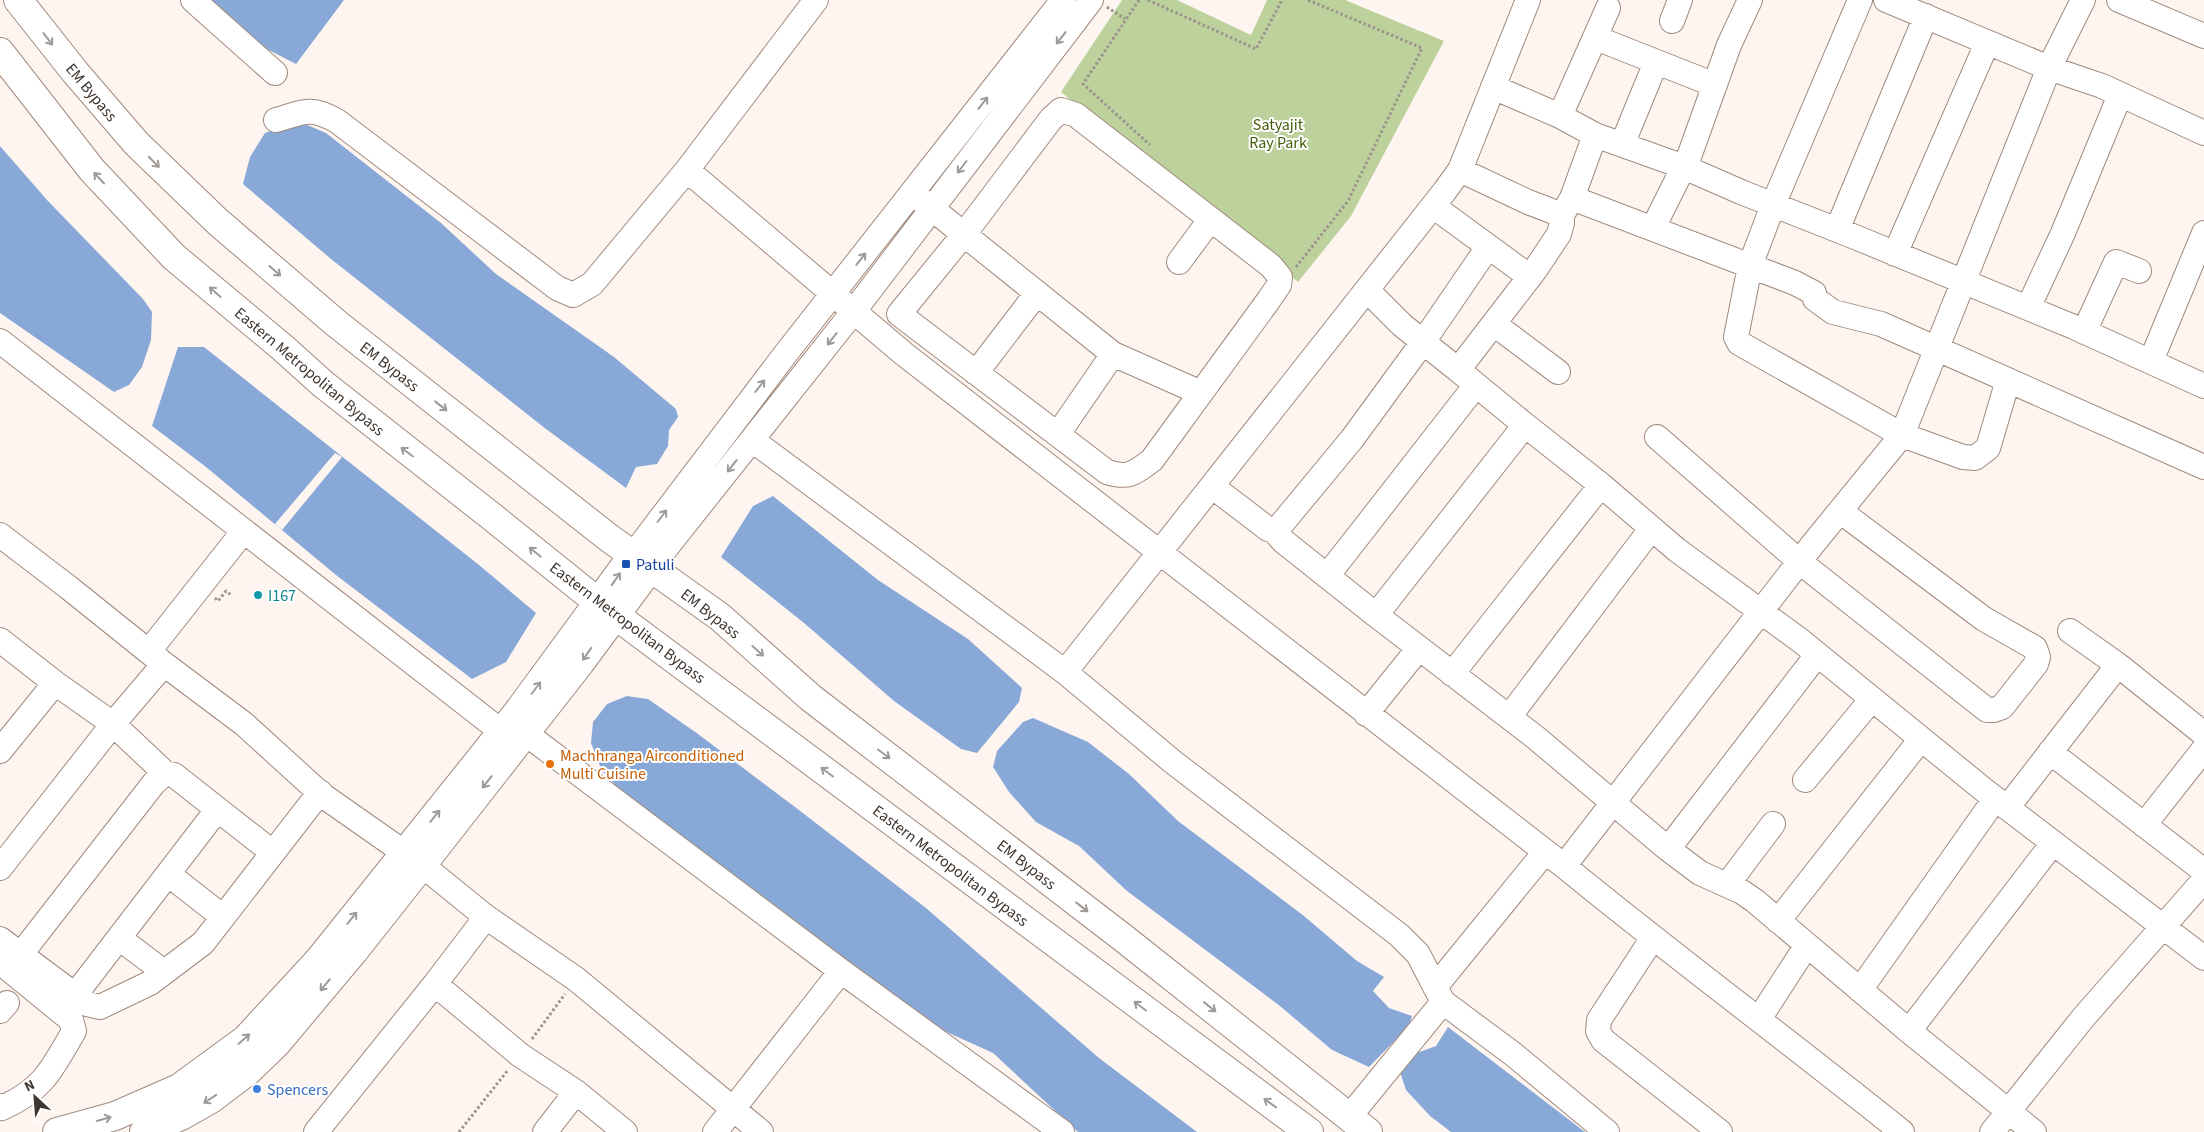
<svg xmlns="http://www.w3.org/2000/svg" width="2204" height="1132" viewBox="0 0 2204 1132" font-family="'Source Sans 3',sans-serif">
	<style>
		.green { fill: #bdd19c }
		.water { fill: #88a9d7 }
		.pier { fill: #fff5f0 }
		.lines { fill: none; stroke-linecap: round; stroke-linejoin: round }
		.minor-casing { stroke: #a08a7d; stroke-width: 26 }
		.major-casing { stroke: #a08a7d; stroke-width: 30 }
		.path { stroke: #9c938d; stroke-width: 3; stroke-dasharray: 2.5 2.5; stroke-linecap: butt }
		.minor { stroke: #fff; stroke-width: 24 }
		.major { stroke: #fff; stroke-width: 28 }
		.oneway { stroke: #9e9a97 }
		.transit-dot { fill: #1a4fb4; stroke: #fff; stroke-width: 2 }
		.culture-dot { fill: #0f9aa8; stroke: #fff; stroke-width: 2 }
		.food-dot { fill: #e8710a; stroke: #fff; stroke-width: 2 }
		.shop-dot { fill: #3f7fe0; stroke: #fff; stroke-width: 2 }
		.labels { text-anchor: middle; stroke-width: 4; stroke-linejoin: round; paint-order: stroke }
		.street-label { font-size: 16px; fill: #3e352f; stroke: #fff }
		.park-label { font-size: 16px; fill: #465d09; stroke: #fff }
		.transit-label { font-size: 16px; fill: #164399; stroke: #fff; text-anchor: start }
		.culture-label { font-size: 16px; fill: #0d838f; stroke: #fff; text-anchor: start }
		.food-label { font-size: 16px; fill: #c56008; stroke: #fff; text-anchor: start }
		.shop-label { font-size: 16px; fill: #366cbe; stroke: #fff; text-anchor: start }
	</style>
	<rect width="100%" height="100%" fill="#fff5f0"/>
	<path class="green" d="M1122 0H1177L1251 35 1267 0H1345L1444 41 1351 216 1298 282 1061 92Z"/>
	<path class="water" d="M202 0H344L296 64 259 45Z
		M298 121 326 133 441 223 496 274 614 357 676 409 678 417 669 430 668 446 657 464 636 467 626 488 546 429 331 259 243 184 250 157 265 133Z
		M0 146 47 200 143 299 152 312 151 340 142 367 129 385 114 392 0 313Z
		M178 347H204L479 565 536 613 506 662 472 679 336 575 206 467 152 426Z
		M773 496 878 580 968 639 1022 688 1019 702 977 753 961 749 894 701 804 623 721 557 753 506Z
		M627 696 648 699 698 734 795 807 926 908 1099 1058 1197 1132H1078L993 1053 940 1029 855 967 797 931 629 799 602 771 591 743 593 722 607 704Z
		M1033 718 1088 742 1129 774 1178 821 1304 916 1357 961 1384 977 1373 991 1389 1008 1412 1016 1409 1026 1369 1067 1332 1050 1280 1006 1127 891 1079 846 1036 822 1009 792 993 767 997 751 1023 722Z
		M1448 1027 1585 1132H1451L1430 1116 1406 1090 1400 1072 1414 1054 1436 1046Z"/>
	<path class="pier" d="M335 453 342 457 282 530 275 524Z"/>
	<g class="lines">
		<defs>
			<path id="minor" d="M193 0 275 73
				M1860 0 1773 205 1750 266 1736 337 1739 343 1902 435 1963 457 1975 458 1988 448 2008 380
				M1886 0 2049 68 2102 86 2204 133
				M2119 0 2204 36
				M1672 21 1680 0
				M1596 38 1715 85
				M1493 87 1560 116 1595 135 1684 167 1741 192 1855 237 2074 327 2204 386
				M1061 110 1076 115 1271 266 1280 277 1279 285 1268 301 1152 460C1135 473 1129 479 1107 472L899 314 965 233 1051 119Z
				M1560 116 1608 8
				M276 120C304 112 310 106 337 121L557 288 573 295 592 284 687 170 816 0
				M1622 145 1656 62
				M687 170 904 354 1564 866C1675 957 1790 1042 1902 1132
				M1460 170 1528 202 1562 215
				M1572 198 1795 283 1814 293 1815 299 1833 312 1881 324 2204 467
				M920 199 1113 354 1201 393
				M1433 206 1530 277
				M1653 228 1690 154 1729 45 1750 0
				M1837 230 1926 16
				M1895 254 1987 43
				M1179 262 1210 220
				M1367 290 1402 325 1458 370
				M2028 308 2063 233 2120 95
				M1494 324 1558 372
				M2084 332 2116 262 2139 271
				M0 341 502 732
				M2151 361 2204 233
				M976 373 1037 293
				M1525 425 1601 485 1677 550 1801 641 1984 790 2204 958
				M1058 434 1113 354
				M1657 437 1800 562 1987 710H1994L2002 707 2036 664 2038 657 2035 648 1984 619 1840 511
				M752 440 1065 672 1173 762 1399 935 1418 954 1443 1002
				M1213 487 1268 529 1274 531 1280 526 1352 439 1423 342 1488 247
				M1274 531 1283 541 1376 615
				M0 535 68 587 164 664 244 724 322 795 422 865 486 917 576 979 761 1132
				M633 555 787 352 1063 0
				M651 567 854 311 1091 0
				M1327 576 1476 385
				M2070 631 2118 665 2204 734
				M0 640 55 683 113 724 165 773
				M1419 648 1535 737 1668 849 1700 873 1742 892 1755 901 1909 1031 2034 1132
				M149 651 243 532
				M1065 672 1444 192 1460 170 1528 0
				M1452 674 1601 485
				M1366 714 1419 648 1376 615 1525 425 1458 370 1535 270 1559 234 1562 223V215L1572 198 1595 135
				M1509 717 1651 529
				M525 733 841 971 1062 1132
				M0 751 55 683
				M2050 752 2204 871
				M1805 780 1872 699
				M2007 808 2118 665
				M2144 825 2204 749
				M1668 849 1817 655
				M1564 866 1813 544 1902 435 2049 68 2083 0
				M0 868 113 724 164 664
				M168 874 223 917
				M1727 885 1773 824
				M1778 921 1921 739
				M119 938 164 972
				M0 939 87 1004 100 1007 150 983 203 943 320 792
				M1652 939 1599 1020 1598 1031 1603 1040 1720 1132
				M21 954 154 783 165 773 174 775 272 852
				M0 962 71 1020 74 1031C52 1069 44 1089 2 1108L0 1106
				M435 984 520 1055 576 1092 625 1132
				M1435 987 1545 852
				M1860 990 1995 799
				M75 995 217 810
				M0 1011 7 1003
				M1759 1019 1807 945
				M1909 1031 2053 843
				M1349 1117 1443 1002 1513 1054 1607 1132
				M316 1132 435 984 486 917
				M545 1132 576 1092
				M715 1132 841 971
				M1992 1132 2083 1018 2204 880"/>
			<path id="major" d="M18 0 75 72 136 143 218 222 337 324 609 538 720 617 811 698 1122 937 1368 1132
				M0 52 92 170 174 257 283 348 323 384 491 516 599 603 1309 1132
				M57 1132 115 1116 179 1088 246 1039 319 960 517 713 633 555
				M144 1132 181 1116 211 1099 248 1071 276 1044 354 951 422 865 580 663 651 567"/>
		</defs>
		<use href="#minor" class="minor-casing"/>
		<use href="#major" class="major-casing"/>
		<path class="path" d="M1139 0 1083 84 1150 145
			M1148 0 1256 49 1282 0
			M1107 7 1125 19
			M1296 267 1348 201 1422 48 1308 0
			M215 598 218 601 226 591 231 595
			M532 1039 565 994
			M459 1132 508 1070"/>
		<use href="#minor" class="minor"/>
		<use href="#major" class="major"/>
	</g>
	<defs><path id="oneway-shaft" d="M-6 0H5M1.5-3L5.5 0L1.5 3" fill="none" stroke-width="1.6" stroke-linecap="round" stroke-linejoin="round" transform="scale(1.25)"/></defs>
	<g class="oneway">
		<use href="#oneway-shaft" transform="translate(1061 38) rotate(128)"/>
		<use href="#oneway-shaft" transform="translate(48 39) rotate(52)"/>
		<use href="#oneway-shaft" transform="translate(983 103) rotate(-52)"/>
		<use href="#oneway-shaft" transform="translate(154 162) rotate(45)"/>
		<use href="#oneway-shaft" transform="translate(962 167) rotate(127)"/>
		<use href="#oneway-shaft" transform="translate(99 178) rotate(-133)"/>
		<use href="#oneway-shaft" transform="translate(861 259) rotate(-52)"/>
		<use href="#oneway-shaft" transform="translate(275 271) rotate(41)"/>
		<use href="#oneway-shaft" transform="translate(215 292) rotate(-139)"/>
		<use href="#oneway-shaft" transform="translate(832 339) rotate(128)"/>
		<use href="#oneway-shaft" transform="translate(760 386) rotate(-52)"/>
		<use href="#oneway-shaft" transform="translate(441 406) rotate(38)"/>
		<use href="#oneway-shaft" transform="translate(407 452) rotate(-143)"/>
		<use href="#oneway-shaft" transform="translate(732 466) rotate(128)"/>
		<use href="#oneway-shaft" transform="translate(662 516) rotate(-53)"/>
		<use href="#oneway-shaft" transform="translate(535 552) rotate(-141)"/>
		<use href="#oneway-shaft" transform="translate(616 579) rotate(-55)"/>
		<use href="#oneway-shaft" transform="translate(758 651) rotate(42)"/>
		<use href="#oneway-shaft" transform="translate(587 654) rotate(125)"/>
		<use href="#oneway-shaft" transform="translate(536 688) rotate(-53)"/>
		<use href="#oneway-shaft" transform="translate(884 754) rotate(37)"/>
		<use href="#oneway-shaft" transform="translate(827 772) rotate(-143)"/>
		<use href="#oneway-shaft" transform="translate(487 782) rotate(128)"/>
		<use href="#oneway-shaft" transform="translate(435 816) rotate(-51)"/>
		<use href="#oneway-shaft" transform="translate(1082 907) rotate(38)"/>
		<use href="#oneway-shaft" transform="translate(352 918) rotate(-51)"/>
		<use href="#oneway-shaft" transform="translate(325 985) rotate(130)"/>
		<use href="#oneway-shaft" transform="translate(1140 1006) rotate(-143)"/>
		<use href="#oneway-shaft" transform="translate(1210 1007) rotate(38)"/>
		<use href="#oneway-shaft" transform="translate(244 1039) rotate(-41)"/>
		<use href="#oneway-shaft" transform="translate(210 1099) rotate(146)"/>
		<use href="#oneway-shaft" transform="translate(1270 1103) rotate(-144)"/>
		<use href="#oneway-shaft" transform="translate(104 1119) rotate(-16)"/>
	</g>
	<rect class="transit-dot" x="621" y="559" width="10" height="10" rx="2.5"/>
	<circle class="culture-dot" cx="258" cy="595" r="5"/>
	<circle class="food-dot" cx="550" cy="764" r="5"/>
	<circle class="shop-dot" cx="257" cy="1089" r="5"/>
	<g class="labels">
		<g class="street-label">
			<text transform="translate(92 92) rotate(50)" y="6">EM Bypass</text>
			<text transform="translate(390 366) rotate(38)" y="6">EM Bypass</text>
			<text transform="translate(310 371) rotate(40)" y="6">Eastern Metropolitan Bypass</text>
			<text transform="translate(711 613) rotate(38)" y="6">EM Bypass</text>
			<text transform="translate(628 622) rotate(37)" y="6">Eastern Metropolitan Bypass</text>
			<text transform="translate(1027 864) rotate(38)" y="6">EM Bypass</text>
			<text transform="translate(951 865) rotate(37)" y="6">Eastern Metropolitan Bypass</text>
		</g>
		<g class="park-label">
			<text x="1278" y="130">Satyajit<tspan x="1278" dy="18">Ray Park</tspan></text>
		</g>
		<g class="transit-label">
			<text x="636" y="570">Patuli</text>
		</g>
		<g class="culture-label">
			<text x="268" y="601">I167</text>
		</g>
		<g class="food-label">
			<text x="560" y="761">Machhranga Airconditioned<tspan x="560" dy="18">Multi Cuisine</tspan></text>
		</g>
		<g class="shop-label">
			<text x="267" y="1095">Spencers</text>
		</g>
	</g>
	<g transform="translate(35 1097) rotate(334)" stroke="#ffffff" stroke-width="4" paint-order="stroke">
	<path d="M0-4L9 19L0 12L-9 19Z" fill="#3e352f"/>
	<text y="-8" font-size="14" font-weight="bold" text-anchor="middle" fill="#3e352f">N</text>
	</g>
</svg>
